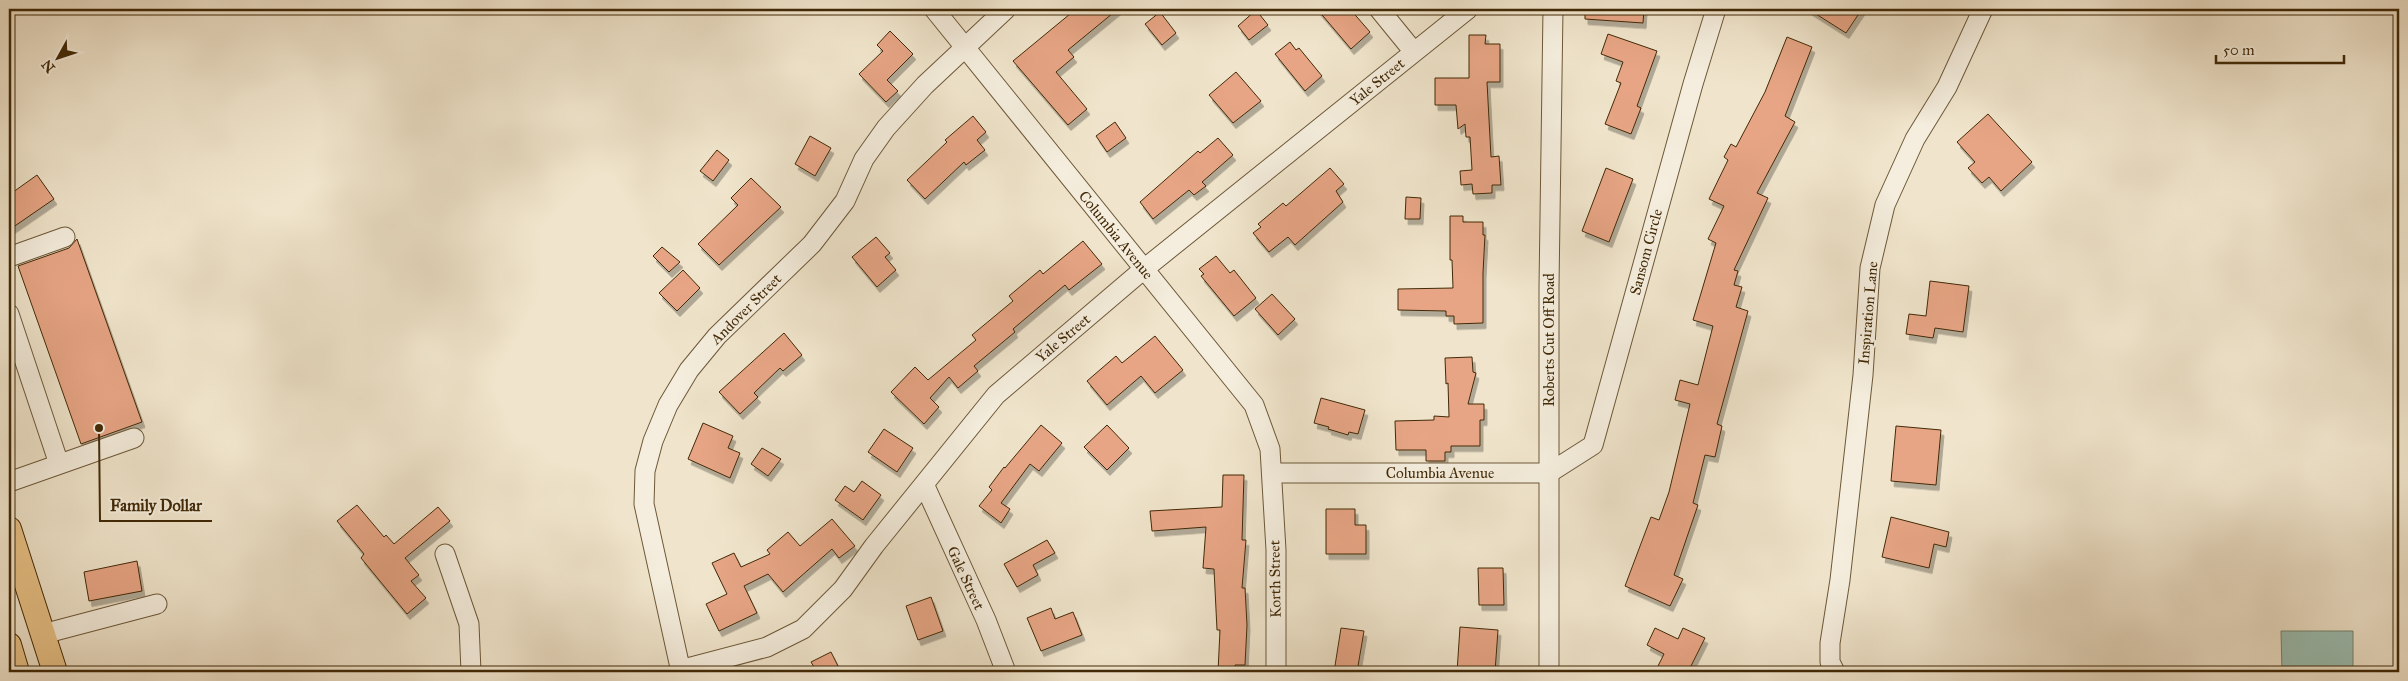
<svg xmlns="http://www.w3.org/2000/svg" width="2408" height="681" viewBox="0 0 2408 681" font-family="'IM FELL Great Primer',serif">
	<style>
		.water { fill: #9bbfb3; stroke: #77836e }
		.building { fill: #e7a585; stroke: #412907; filter: url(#shadow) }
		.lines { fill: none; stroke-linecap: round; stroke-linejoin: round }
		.minor-casing { stroke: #6d5838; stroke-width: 21 }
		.major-casing { stroke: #412907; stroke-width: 26 }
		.minor { stroke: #f5eede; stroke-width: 19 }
		.major { stroke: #e8c286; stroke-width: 24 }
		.labels { text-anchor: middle; stroke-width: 4; stroke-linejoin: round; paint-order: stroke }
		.street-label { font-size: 15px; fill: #412907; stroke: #f5eede }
		.leader { fill: none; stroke: #412907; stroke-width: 2 }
		.callout-dot { fill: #412907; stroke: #f5eede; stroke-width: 2 }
		.callout-label { font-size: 16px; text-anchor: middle; font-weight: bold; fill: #412907; stroke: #f5eede; stroke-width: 4; stroke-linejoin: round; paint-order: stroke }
	</style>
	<defs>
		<filter id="shadow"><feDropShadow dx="3" dy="5.5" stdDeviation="0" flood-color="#0004"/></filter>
	</defs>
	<rect width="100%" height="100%" fill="#f0e5cc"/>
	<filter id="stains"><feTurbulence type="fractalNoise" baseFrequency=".004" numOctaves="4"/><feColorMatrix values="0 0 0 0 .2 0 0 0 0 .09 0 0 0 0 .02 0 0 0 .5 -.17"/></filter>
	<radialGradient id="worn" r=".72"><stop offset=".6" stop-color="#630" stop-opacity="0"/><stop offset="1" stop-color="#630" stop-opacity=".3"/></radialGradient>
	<path class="water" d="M2281 631H2353V672H2282Z"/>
	<path class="building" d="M1076 9H1118L1068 50 1074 57 1056 72 1087 109 1068 125 1013 61Z
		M1317 9H1350L1370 32 1351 49Z
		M1585 9H1644L1643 23 1585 19Z
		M1808 9H1862L1846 33Z
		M1256 10 1268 25 1249 40 1238 26Z
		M1160 12 1176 33 1162 45 1145 24Z
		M890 31 913 54 887 80 898 91 886 102 859 74 883 51 877 45Z
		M1608 34 1657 51 1637 106 1641 108 1631 134 1605 124 1621 83 1616 81 1623 62 1601 54Z
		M1469 35H1486L1485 44H1500V82H1487L1491 157 1499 156 1501 185H1492V193L1473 194 1472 184 1461 185 1460 171 1472 170 1470 137H1466L1465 124 1458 129 1456 105H1435V78H1469Z
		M1787 37 1812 47 1785 116 1795 122 1757 193 1768 198 1734 270 1738 271 1734 285 1742 287 1736 307 1748 311 1717 424 1722 426 1715 457 1705 455 1693 503 1698 505 1674 575 1683 579 1670 606 1625 586 1651 517 1659 520 1669 492 1690 404 1675 400 1680 380 1698 385 1713 326 1693 320 1716 243 1708 239 1724 206 1709 199 1728 160 1724 157 1731 144 1736 147 1765 92Z
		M1290 42 1296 50 1299 48 1322 76 1305 91 1275 54Z
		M1236 72 1261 101 1233 123 1209 95Z
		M1988 114 2032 162 2001 191 1989 177 1982 183 1968 168 1975 162 1957 142Z
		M973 116 986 132 977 140 985 150 966 165 964 162 925 199 907 180 947 142 945 140Z
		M1115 122 1126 138 1107 152 1096 136Z
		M810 136 831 148 815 176 795 164Z
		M1218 138 1233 155 1202 182 1206 186 1194 195 1189 190 1153 219 1140 202 1198 151 1200 153Z
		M717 150 729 160 713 181 700 171Z
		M1330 168 1344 184 1336 191 1343 202 1295 245 1288 237 1269 252 1253 233 1261 227 1258 224 1283 203 1286 206Z
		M1606 168 1633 179 1609 242 1582 231Z
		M37 175 54 199 9 230V195Z
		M751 178 781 207 719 265 698 244 738 205 731 198Z
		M1406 197 1421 198 1420 219H1405Z
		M1450 216H1463V222H1483V235H1485L1483 273V323L1454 324V316H1446V311L1398 310V289L1453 288 1452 260H1450Z
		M876 237 890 253 885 257 896 270 877 287 852 257Z
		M77 239 142 422 81 444 18 266 69 248Z
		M1083 241 1102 264 1069 290 1065 285 1013 329 1015 332 974 366 978 371 958 388 949 377 930 398 939 407 924 424 891 392 915 367 928 380 976 340 972 335 1013 301 1009 296 1040 270 1043 274Z
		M662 247 680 262 669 272 653 256Z
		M1216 256 1230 273 1234 270 1256 298 1234 316 1201 276 1204 274 1199 269Z
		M683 270 700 288 677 311 659 293Z
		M1930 281 1969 286 1963 332 1935 328 1933 338 1906 334 1909 314 1926 316Z
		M1272 294 1295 319 1278 335 1255 309Z
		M784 333 802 355 783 371 780 368 754 393 758 397 740 414 719 392Z
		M1155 336 1183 370 1155 393 1141 376 1107 405 1087 381 1116 356 1122 363Z
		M1472 357 1473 372 1476 373 1468 404H1484V420H1480V446H1451V452H1445V461H1426V450H1396L1395 421 1434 420V416L1449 417 1448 383 1446 384 1445 358Z
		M1321 398 1365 410 1358 434 1349 432 1348 435 1328 429 1329 427 1314 423Z
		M703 423 733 436 728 448 740 453 730 478 688 459Z
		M1041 425 1062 443 1039 471 1030 464 1001 503 1010 509 1001 523 979 506 992 490 989 487 1004 467 1005 468Z
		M1107 425 1129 448 1107 470 1084 447Z
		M1896 426 1941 430 1936 485 1891 481Z
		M884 429 913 448 897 472 868 452Z
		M762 448 781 459 768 476 751 464Z
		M1223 475H1244L1242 540H1246L1242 588H1245L1247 625 1245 665H1235V672H1218L1220 630H1217L1214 569 1203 568 1206 527 1152 531 1150 511 1222 507Z
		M862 481 881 495 863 520 835 500 845 486 854 492Z
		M357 505 384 537 386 535 394 544 438 507 450 521 405 558 419 575 411 581 426 598 407 614 361 558 364 554 337 521Z
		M1326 509H1355V525H1366V554H1326Z
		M1891 517 1949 532 1946 547 1934 544 1929 568 1882 557Z
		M832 519 855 546 839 558 832 549 783 592 768 574 744 586 757 613 719 631 706 604 727 594 712 563 734 553 741 567 770 554 767 550 788 532 800 546Z
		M1047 540 1055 553 1033 565 1038 575 1017 587 1004 564Z
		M137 561 142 591 89 601 84 572Z
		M1478 568H1503L1504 605H1479Z
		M931 597 943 631 918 640 906 606Z
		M1051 608 1055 619 1073 612 1082 635 1041 651 1027 618Z
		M1460 627 1498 630 1495 672H1457Z
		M1341 628 1364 631 1357 672H1334Z
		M1655 628 1678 639 1683 628 1705 638 1688 672H1655L1664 654 1647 645Z
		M831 652 841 672H817L811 662Z"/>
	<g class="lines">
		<defs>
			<path id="minor" d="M934 9 1254 405 1270 449 1276 550V672
				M1379 9 1414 52
				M9 257 65 237
				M9 314 59 464
				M1272 473H1549L1593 445 1693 84 1716 9
				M9 482 134 438
				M924 484 986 620 1006 672
				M445 554 469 624 471 672
				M43 634 157 604
				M680 670 767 647 803 629 843 589 874 546 996 395 1144 269 1468 9
				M681 672 644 504 645 471 653 441 668 405 689 370 717 336 812 244 845 201 864 159 886 128 925 85 1006 9
				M1549 672V287L1553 9
				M1835 672 1830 662V643L1840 580 1863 375 1870 268 1885 205 1915 139 1947 87 1983 9"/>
			<path id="major" d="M9 529 55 672
				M9 645 17 672"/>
		</defs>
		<use href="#minor" class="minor-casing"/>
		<use href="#major" class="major-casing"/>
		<use href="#minor" class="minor"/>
		<use href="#major" class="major"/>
	</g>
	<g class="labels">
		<g class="street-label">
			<text transform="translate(1377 82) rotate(-39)" y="5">Yale Street</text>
			<text transform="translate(1116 235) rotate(51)" y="5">Columbia Avenue</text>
			<text transform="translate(1646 252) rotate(-75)" y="5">Sansom Circle</text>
			<text transform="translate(746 309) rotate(-45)" y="5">Andover Street</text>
			<text transform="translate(1868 313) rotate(-85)" y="5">Inspiration Lane</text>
			<text transform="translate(1063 338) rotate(-40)" y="5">Yale Street</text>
			<text transform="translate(1549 340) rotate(-90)" y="5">Roberts Cut Off Road</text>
			<text x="1440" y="478">Columbia Avenue</text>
			<text transform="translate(966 578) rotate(65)" y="5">Gale Street</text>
			<text transform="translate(1275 579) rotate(-91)" y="5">Korth Street</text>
		</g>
	</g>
	<path class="leader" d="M99 428L100 521H212"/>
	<circle class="callout-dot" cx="99" cy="428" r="5"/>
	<g class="callout-label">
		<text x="156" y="511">Family Dollar</text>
	</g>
	<rect width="2408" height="681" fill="none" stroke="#f0e5cc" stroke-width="30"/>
	<rect x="10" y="10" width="2388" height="661" fill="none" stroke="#412907" stroke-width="2.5"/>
	<rect x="15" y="15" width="2378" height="651" fill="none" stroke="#412907"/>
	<g transform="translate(58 58) rotate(230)" stroke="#f5eede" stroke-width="4" paint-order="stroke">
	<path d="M0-4L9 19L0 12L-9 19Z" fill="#412907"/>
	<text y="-8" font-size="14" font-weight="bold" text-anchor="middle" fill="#412907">N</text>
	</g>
	<path d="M2216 55v8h128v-8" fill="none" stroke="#412907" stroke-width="2.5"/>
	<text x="2223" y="55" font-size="15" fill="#412907" stroke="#f5eede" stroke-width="4" paint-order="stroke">50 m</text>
	<rect width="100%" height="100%" filter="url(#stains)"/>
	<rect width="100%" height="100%" fill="url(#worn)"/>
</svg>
